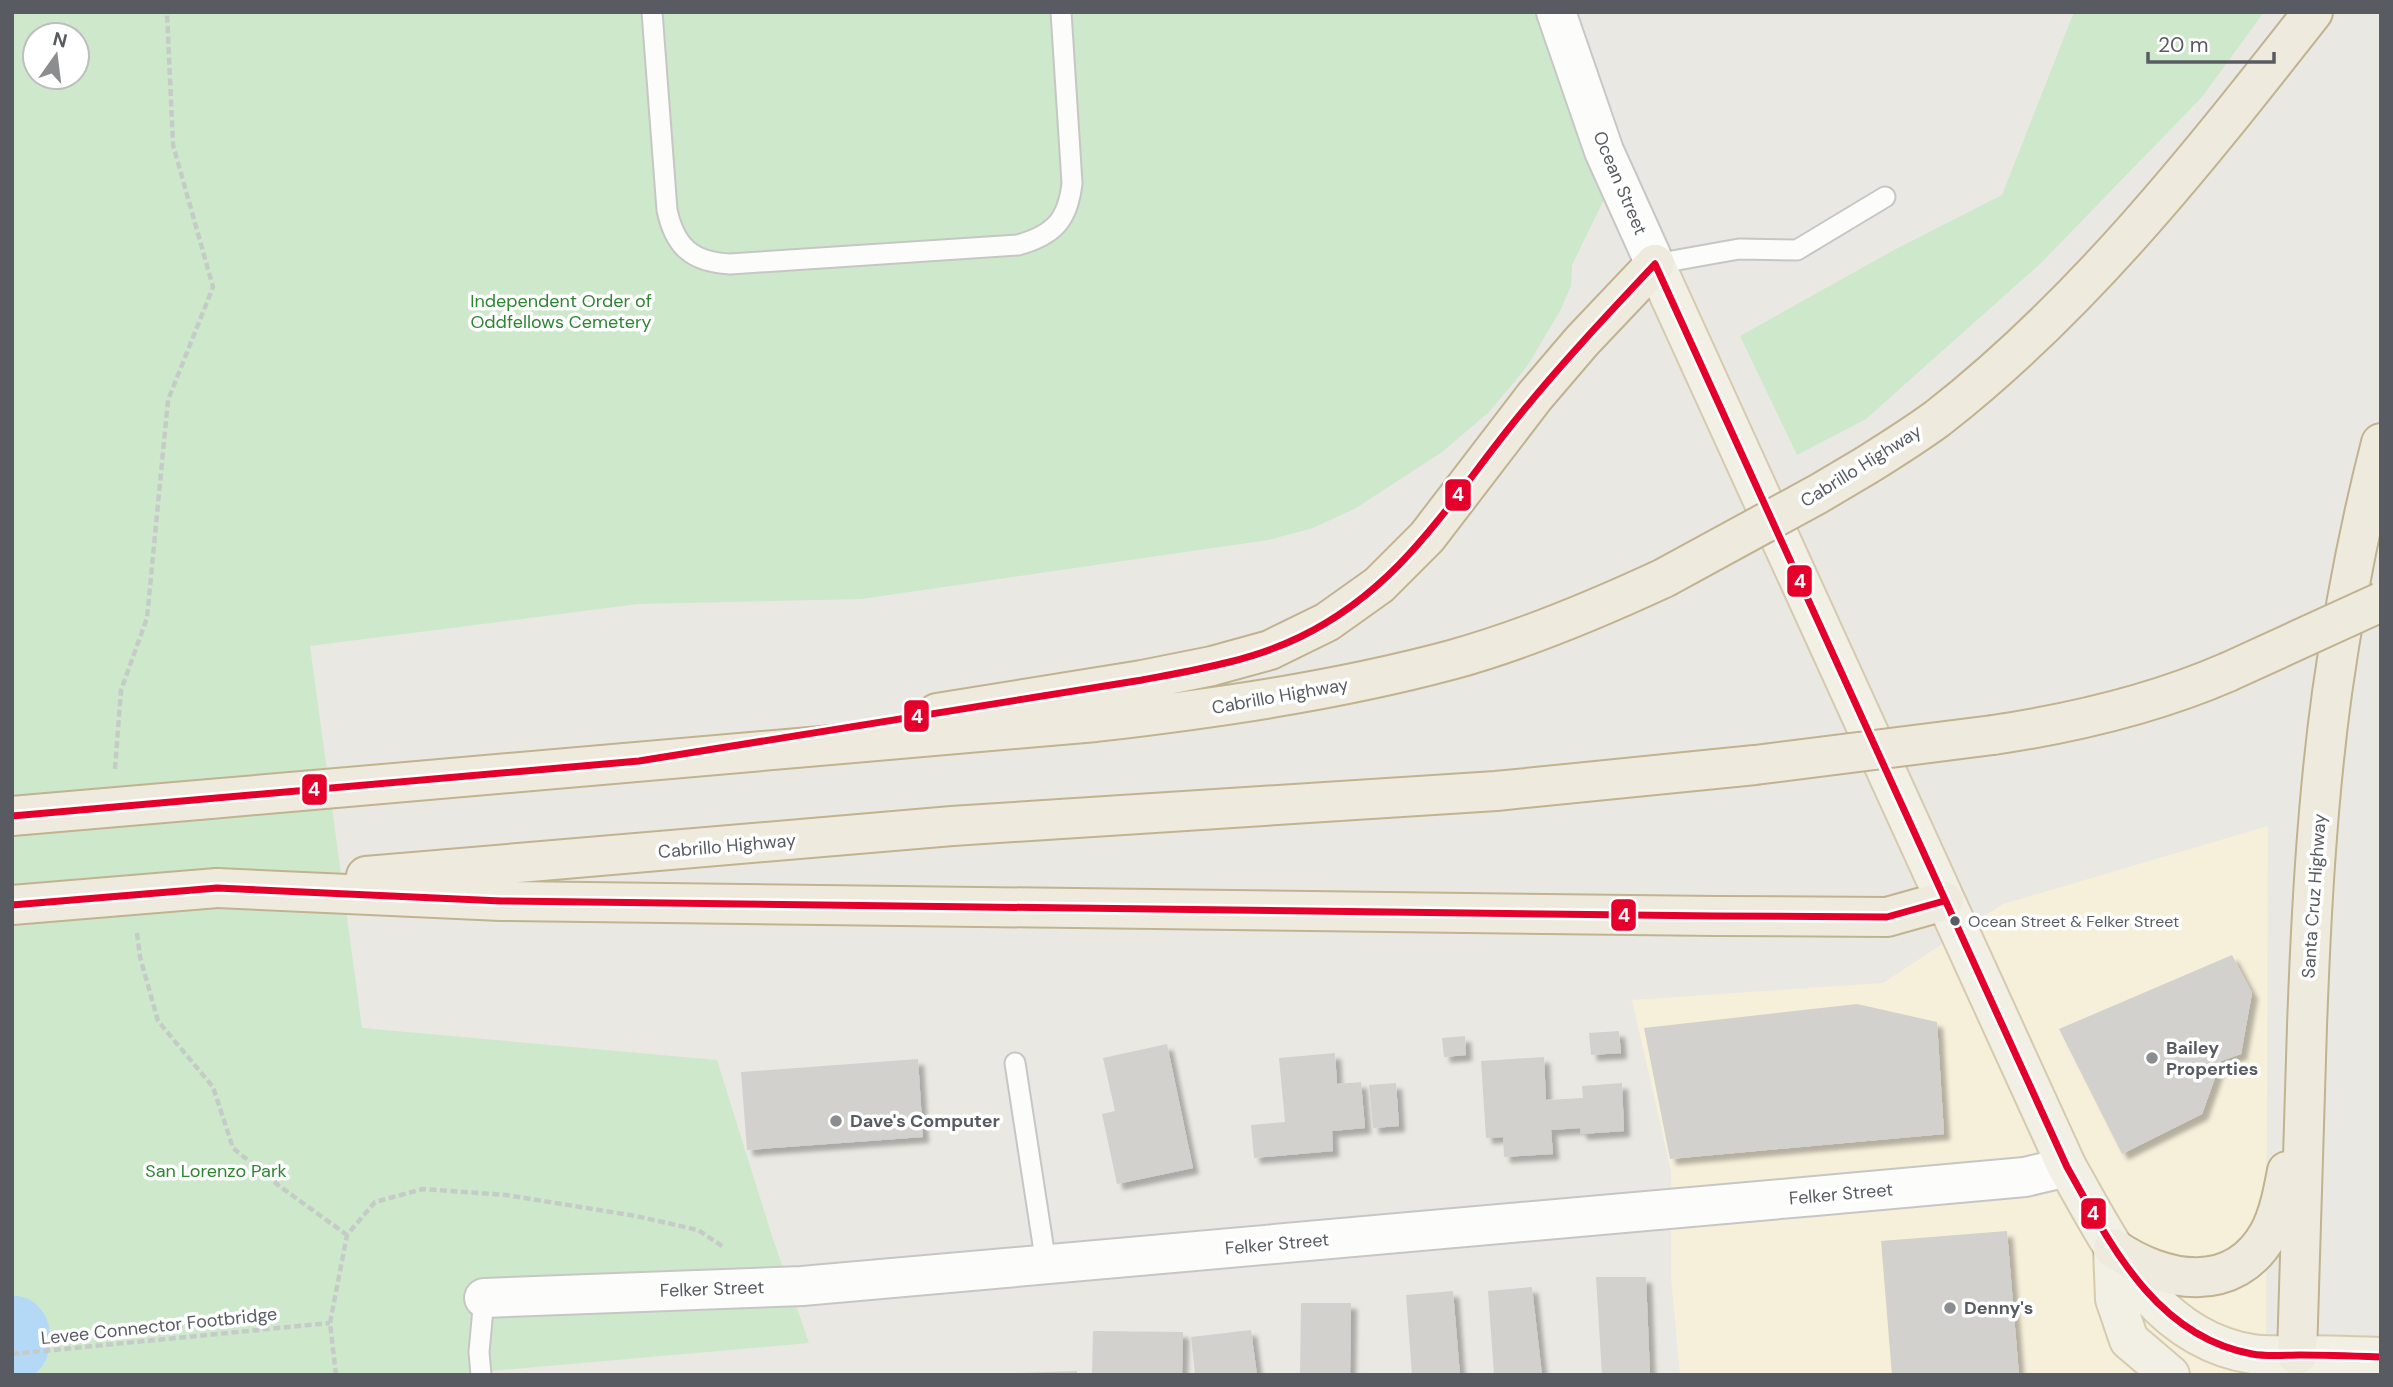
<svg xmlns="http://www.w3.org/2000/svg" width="2393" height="1387" viewBox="0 0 2393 1387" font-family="'DM Sans',sans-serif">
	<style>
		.commercial { fill: #f6efd9 }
		.green { fill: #cee8cb; fill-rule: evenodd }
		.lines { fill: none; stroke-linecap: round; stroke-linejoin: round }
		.river { stroke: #b3d9f6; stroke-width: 75 }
		.building { fill: #d2d1cd; filter: url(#shadow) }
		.lane-casing { stroke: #c6c6c5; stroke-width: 23 }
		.street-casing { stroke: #c6c6c5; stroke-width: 42 }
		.secondary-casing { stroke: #c7c7c6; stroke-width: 42 }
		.primary-casing { stroke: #d5caad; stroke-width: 42 }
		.highway-casing { stroke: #c1b290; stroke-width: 42 }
		.path { stroke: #c5ccc8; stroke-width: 4.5; stroke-dasharray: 7 3.5; stroke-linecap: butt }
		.lane { stroke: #fcfcfb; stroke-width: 19 }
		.street { stroke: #fcfcfb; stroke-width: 38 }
		.secondary { stroke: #fcfcfb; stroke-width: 38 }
		.primary { stroke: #f2f0e5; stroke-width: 38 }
		.highway { stroke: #eeebde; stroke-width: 38 }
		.highway-bridge-casing { stroke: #c1b290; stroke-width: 42; stroke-linecap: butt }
		.highway-bridge { stroke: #eeebde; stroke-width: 38 }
		.bus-1-casing { stroke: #fff; stroke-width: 12 }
		.bus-1 { stroke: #e4002b; stroke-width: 7 }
		.bus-dot { fill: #585c62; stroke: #fff; stroke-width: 2.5 }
		.poi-dot { fill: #8b8d8f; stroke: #fff; stroke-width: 2.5 }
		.labels { text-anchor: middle; stroke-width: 7; stroke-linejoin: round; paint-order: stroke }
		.bus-label { font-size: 16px; fill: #585c62; stroke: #fff; text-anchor: start }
		.street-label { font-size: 18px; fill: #585c62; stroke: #fff }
		.park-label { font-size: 18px; fill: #2c8630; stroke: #fff }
		.poi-label { font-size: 18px; font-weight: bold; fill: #585c62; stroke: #fff; text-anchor: start }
		.line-badge { stroke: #fff; stroke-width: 2.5 }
		.badge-label { font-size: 19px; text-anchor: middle; font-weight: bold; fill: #fff }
	</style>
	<defs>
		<filter id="shadow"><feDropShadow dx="6" dy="6" stdDeviation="2" flood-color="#0004"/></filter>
	</defs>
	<rect width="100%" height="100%" fill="#eae8e2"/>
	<path class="commercial" d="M2268 826 2266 1337H2381V1375H1680L1671 1277V1171L1632 1000 1883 983 2003 904Z"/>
	<path class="green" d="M12 12H1550L1612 183 1572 265 1571 286 1560 311 1528 365 1489 412 1442 452 1356 508 1313 528 1268 540 861 599 638 604 310 646 362 1028 717 1060 772 1236 809 1343 445 1375H12ZM35 35H77V77H35Z
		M2074 12H2264L2202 97 2041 263 1866 419 1797 455 1740 336 1894 250 2002 195Z"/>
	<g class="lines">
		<path class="river" d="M12 1333V1344"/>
	</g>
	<path class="building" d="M2232 955 2252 993 2241 1054 2221 1061 2202 1114 2122 1154 2059 1029Z
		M1857 1004 1937 1022 1944 1134 1670 1159 1644 1028Z
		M1619 1031 1621 1053 1591 1055 1589 1033Z
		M1465 1036 1466 1055 1444 1057 1442 1038Z
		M1167 1044 1193 1168 1117 1184 1102 1114 1115 1111 1103 1058Z
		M1335 1053 1337 1084 1361 1082 1365 1128 1332 1131 1333 1151 1254 1158 1251 1125 1285 1122 1279 1058Z
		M1544 1057 1546 1100 1583 1098 1582 1086 1622 1083 1624 1131 1581 1134 1580 1128 1551 1130 1553 1154 1504 1157 1503 1137 1486 1138 1481 1061Z
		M918 1059 923 1137 747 1150 741 1072Z
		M1396 1083 1399 1126 1373 1128 1369 1085Z
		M2007 1231 2019 1375H1892L1881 1241Z
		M1596 1277H1646L1650 1375H1602Z
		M1532 1287 1542 1375H1494L1488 1291Z
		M1453 1291 1460 1375H1412L1406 1295Z
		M1301 1303H1351L1350 1375H1300Z
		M1251 1330 1257 1375H1195L1191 1337Z
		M1093 1331 1183 1332 1182 1375 1092 1374Z
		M1077 1371V1375H1020V1373Z"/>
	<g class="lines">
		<defs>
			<path id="lane" d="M652 12 667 210C675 247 692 262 730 264L1018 245C1054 235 1068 220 1072 183L1061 12
				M1655 264 1739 249 1797 250 1885 197
				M1015 1063 1046 1264
				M481 1375 479 1352 484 1298"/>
			<path id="street" d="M484 1298 802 1286 1815 1196 2025 1177 2067 1167"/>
			<path id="secondary" d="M1556 12 1604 151 1655 264"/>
			<path id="primary" d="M1655 264 2067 1167C2112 1245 2153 1338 2252 1354 2266 1356 2281 1355 2295 1355 2323 1355 2352 1356 2381 1357
				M2113 1248 2115 1299 2129 1340 2170 1375"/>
			<path id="highway" d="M1867 465C1891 450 1915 435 1938 418 2083 305 2200 156 2313 12
				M937 713 1142 680 1212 666 1270 650 1327 622 1379 585 1427 537 1535 396 1582 341 1655 264
				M1993 735C2074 723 2152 705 2228 672
				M210 799 1096 722C1216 708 1335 691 1451 660 1524 640 1595 610 1664 578
				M366 876 952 826 1496 791 1755 765
				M217 888 501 901 1716 916 1887 917 1944 901
				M2113 1248C2164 1283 2234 1296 2269 1233 2279 1214 2283 1192 2287 1171
				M2297 1355C2300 1245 2303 1135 2307 1026 2311 915 2317 803 2332 693 2344 608 2360 525 2381 443"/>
		</defs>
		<use href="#lane" class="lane-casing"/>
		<use href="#street" class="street-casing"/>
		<use href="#secondary" class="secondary-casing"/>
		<use href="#primary" class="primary-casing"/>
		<use href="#highway" class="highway-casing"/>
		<path class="path" d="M115 769 121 690 147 618 168 400 213 287 173 145 167 12
			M137 933 140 957 158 1021 213 1087 233 1148 278 1185 347 1235
			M12 1354 330 1323
			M336 1375 330 1323 347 1235 375 1202 423 1189 506 1195 636 1216 698 1230 725 1248"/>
		<use href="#lane" class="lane"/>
		<use href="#street" class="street"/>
		<use href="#secondary" class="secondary"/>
		<use href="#primary" class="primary"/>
		<use href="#highway" class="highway"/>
		<defs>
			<path id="highway-bridge" d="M1664 578 1818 494 1867 465
				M2228 672 2381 602
				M1755 765 1993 735
				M12 816 210 799
				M12 905 217 888"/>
		</defs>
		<use href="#highway-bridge" class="highway-bridge-casing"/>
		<use href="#highway-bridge" class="highway-bridge"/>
		<defs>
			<path id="bus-1" d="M1655 264 2067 1167C2111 1245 2155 1336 2252 1354 2268 1357 2285 1355 2300 1355 2327 1355 2354 1356 2381 1357
				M12 816 639 761 1142 680C1195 670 1251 661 1300 637 1401 588 1447 505 1514 422 1558 367 1607 315 1655 264
				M12 905 217 888 501 901 1716 916 1887 917 1944 901"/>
		</defs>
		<use href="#bus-1" class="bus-1-casing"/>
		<use href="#bus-1" class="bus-1"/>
	</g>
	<circle class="bus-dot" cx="1955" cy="921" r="6"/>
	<g class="poi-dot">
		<circle cx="2152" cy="1058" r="7"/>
		<circle cx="836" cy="1121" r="7"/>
		<circle cx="1950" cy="1308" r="7"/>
	</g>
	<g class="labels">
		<g class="bus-label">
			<text x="1968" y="927">Ocean Street &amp; Felker Street</text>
		</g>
		<g class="street-label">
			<text transform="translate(1620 183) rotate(67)" y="6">Ocean Street</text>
			<text transform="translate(1861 466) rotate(-32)" y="6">Cabrillo Highway</text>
			<text transform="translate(1280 696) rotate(-10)" y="6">Cabrillo Highway</text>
			<text transform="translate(727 846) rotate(-5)" y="6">Cabrillo Highway</text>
			<text transform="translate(2314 896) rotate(-86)" y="6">Santa Cruz Highway</text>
			<text transform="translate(1841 1194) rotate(-5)" y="6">Felker Street</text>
			<text transform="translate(1277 1244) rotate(-5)" y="6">Felker Street</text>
			<text transform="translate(712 1289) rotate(-2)" y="6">Felker Street</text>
			<text transform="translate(159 1326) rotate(-6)" y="6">Levee Connector Footbridge</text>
		</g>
		<g class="park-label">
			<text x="561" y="307">Independent Order of<tspan x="561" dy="21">Oddfellows Cemetery</tspan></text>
			<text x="216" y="1177">San Lorenzo Park</text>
		</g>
		<g class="poi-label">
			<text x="2166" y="1054">Bailey<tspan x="2166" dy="21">Properties</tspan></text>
			<text x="850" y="1127">Dave's Computer</text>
			<text x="1964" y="1314">Denny's</text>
		</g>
	</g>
	<g class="line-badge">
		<rect x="1444" y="478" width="28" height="34" rx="7" fill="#e4002b"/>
		<rect x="1786" y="564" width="27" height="34" rx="7" fill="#e4002b"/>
		<rect x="903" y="699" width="27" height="34" rx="7" fill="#e4002b"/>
		<rect x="301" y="773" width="27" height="33" rx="7" fill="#e4002b"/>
		<rect x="1610" y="898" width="27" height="34" rx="7" fill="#e4002b"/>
		<rect x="2080" y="1197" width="27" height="33" rx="7" fill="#e4002b"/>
	</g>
	<g class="badge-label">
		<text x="1458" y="501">4</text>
		<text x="1800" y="588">4</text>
		<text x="917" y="723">4</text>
		<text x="314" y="796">4</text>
		<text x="1624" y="922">4</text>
		<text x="2093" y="1220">4</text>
	</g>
	<rect width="2393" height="1387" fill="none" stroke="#585c62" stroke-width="28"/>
	<g transform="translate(56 56) rotate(14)"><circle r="33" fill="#ffffff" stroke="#bcbec0" stroke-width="2"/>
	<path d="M0-5L12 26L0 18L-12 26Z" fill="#8b8d8f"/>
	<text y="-10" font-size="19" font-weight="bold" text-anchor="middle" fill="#585c62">N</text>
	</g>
	<path d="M2148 52v10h126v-10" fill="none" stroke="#585c62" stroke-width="3.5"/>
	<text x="2158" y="52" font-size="21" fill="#585c62" stroke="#ffffff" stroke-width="5" paint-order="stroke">20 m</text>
</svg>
